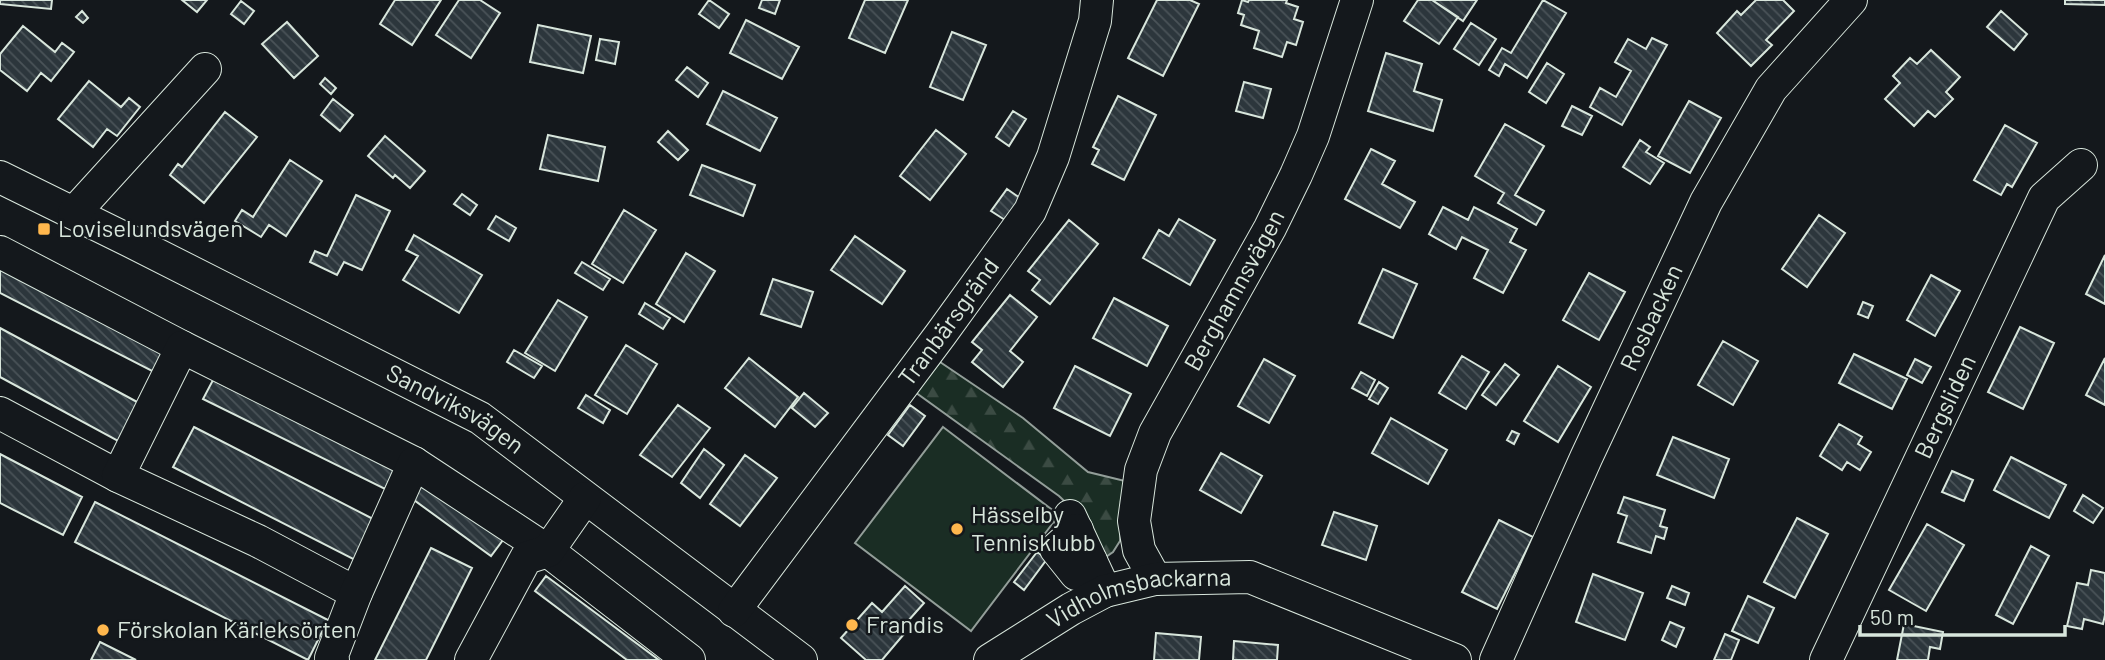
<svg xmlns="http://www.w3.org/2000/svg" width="2105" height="660" viewBox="0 0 2105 660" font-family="Barlow,sans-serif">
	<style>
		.forest { fill: url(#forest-firs); stroke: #939e99; stroke-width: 2 }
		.green { fill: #1a2d24; stroke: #939e99; stroke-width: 2 }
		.building { fill: url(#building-back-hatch); stroke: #d8e6dc; stroke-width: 2 }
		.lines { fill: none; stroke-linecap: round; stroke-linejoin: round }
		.minor-casing { stroke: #d8e6dc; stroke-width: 34 }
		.minor { stroke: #14181c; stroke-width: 32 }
		.poi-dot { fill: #ffb74d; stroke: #14181c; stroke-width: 2.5 }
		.labels { text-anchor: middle; stroke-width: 5; stroke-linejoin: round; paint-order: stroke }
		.poi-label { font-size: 24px; fill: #d8e6dc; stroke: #14181c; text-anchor: start }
		.street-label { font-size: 24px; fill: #d8e6dc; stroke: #14181c }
	</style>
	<defs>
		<pattern id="forest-firs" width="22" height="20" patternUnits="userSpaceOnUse" patternTransform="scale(1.75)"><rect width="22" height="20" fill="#1a2d24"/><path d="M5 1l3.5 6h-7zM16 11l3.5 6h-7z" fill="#3b4b43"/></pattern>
		<pattern id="building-back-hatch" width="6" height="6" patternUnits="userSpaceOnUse" patternTransform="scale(1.75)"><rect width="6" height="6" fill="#2c363c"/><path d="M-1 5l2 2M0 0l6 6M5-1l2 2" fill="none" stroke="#4a5358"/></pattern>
	</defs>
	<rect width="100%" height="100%" fill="#14181c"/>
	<path class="forest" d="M940 362 1023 418 1088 472 1125 481 1120 541 1113 552 1100 561 1076 512 1059 496 915 392Z"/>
	<path class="green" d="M943 427 1059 515 971 631 855 543Z"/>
	<path class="building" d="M0 0H52L51 9 0 4Z
		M182 0H207L197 12Z
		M395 0H441L412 45 380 24Z
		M459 0H480L500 13 471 58 436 35Z
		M709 0 729 14 719 28 699 14Z
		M762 0H780L775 14 759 8Z
		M865 0H908L885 53 849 38Z
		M1157 0H1190L1199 4 1163 76 1128 58Z
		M1242 0 1248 2 1249 0H1287L1286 3 1298 7 1294 19 1303 22 1296 45 1287 42 1282 57 1254 48 1259 31 1241 25 1244 15 1238 13Z
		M1418 0H1432L1458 17 1439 44 1404 21Z
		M1432 0H1477L1463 21Z
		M1543 0 1566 13 1527 78 1505 64 1499 76 1489 70 1502 48 1511 53Z
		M1756 0H1783L1794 11 1766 40 1772 45 1751 66 1717 33 1737 11 1741 15Z
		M2065 0H2105V5L2065 4Z
		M241 1 254 11 244 24 231 14Z
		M82 11 88 18 83 23 76 17Z
		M2001 11 2027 34 2014 50 1987 27Z
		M746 20 799 47 782 79 730 53Z
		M287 22 318 56 294 78 262 44Z
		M1471 23 1496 39 1479 65 1454 49Z
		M538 25 591 36 583 73 530 62Z
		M23 26 55 52 62 43 74 52 51 81 41 73 27 91 0 70V54Z
		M952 32 986 45 963 100 930 87Z
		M1652 38 1667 45 1622 125 1590 107 1600 88 1616 97 1631 71 1615 62 1628 39 1646 49Z
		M600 39 619 42 615 64 596 60Z
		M1931 50 1960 77 1946 92 1953 99 1935 117 1928 111 1914 126 1885 99 1900 83 1893 76 1910 58 1917 64Z
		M1386 53 1422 64 1414 91 1442 100 1433 131 1368 111Z
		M1547 63 1564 74 1546 103 1529 92Z
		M687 67 708 83 698 97 676 80Z
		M325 78 336 88 331 94 320 84Z
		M89 81 121 107 129 98 140 107 117 136 107 129 93 147 58 119Z
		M1244 82 1271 89 1263 118 1236 111Z
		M723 91 777 118 760 151 707 124Z
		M1118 96 1156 115 1124 180 1092 164 1099 150 1093 147Z
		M333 99 353 115 340 131 321 115Z
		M1689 101 1721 118 1690 173 1658 156Z
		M1572 106 1592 116 1582 135 1562 126Z
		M1013 111 1026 119 1009 146 996 137Z
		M225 112 257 137 204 203 170 175 178 164 182 167Z
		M1505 124 1544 146 1515 195 1544 211 1536 225 1498 203 1504 193 1475 176Z
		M2005 125 2037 143 2012 187 2007 184 2001 195 1974 180Z
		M936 130 966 154 930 200 900 176Z
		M668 131 688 150 678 160 658 142Z
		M548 135 605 147 598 181 540 169Z
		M385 136 425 171 410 188 395 175 393 178 368 156Z
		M1640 140 1650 147 1646 152 1664 163 1650 184 1623 167Z
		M1371 149 1395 161 1382 184 1415 202 1400 228 1345 199Z
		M290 160 322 181 286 236 269 225 261 237 235 221 242 210 253 217Z
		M702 165 755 185 743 216 690 195Z
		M1007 189 1020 198 1005 220 991 211Z
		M462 194 477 205 470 215 454 204Z
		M356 195 390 211 362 270 344 262 337 275 310 262 315 251 327 256Z
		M1443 207 1468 220 1474 207 1517 229 1510 242 1526 250 1503 293 1474 278 1488 250 1462 237 1456 249 1429 234Z
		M624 210 656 230 623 283 592 264Z
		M1819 215 1845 233 1807 287 1782 269Z
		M496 216 516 228 509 241 488 229Z
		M1179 219 1215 240 1190 285 1143 258 1159 230 1169 236Z
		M1069 220 1098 244 1050 304 1032 290 1040 280 1028 271Z
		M414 235 482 275 459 313 403 280 418 256 406 250Z
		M855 236 905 271 882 304 831 270Z
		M686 253 715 271 684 322 656 304Z
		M2105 255V304L2086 294Z
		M582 262 610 279 603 290 575 273Z
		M0 265 166 350 154 372 0 293Z
		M1383 269 1417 284 1393 338 1359 323Z
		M1589 273 1625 292 1599 340 1563 320Z
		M1931 275 1960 291 1935 336 1907 320Z
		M773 279 813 292 801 327 761 314Z
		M1010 295 1037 317 1010 351 1023 362 1003 387 972 362 982 350 972 342Z
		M1114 298 1168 326 1147 366 1093 338Z
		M558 300 587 317 555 371 525 353Z
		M1863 302 1873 306 1868 318 1858 314Z
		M645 303 670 318 663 329 639 314Z
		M2020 327 2054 343 2023 409 1988 392Z
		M0 328 139 403 118 441 0 377Z
		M1723 341 1758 361 1733 405 1698 385Z
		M626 345 657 364 627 414 595 395Z
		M514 350 542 366 534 378 507 362Z
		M1854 354 1907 379 1892 409 1839 383Z
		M1462 356 1489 372 1466 409 1439 393Z
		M749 358 798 397 775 427 725 388Z
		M2105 358V405L2086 395Z
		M1264 359 1295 376 1269 423 1238 406Z
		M1915 359 1931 367 1922 383 1907 375Z
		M1505 364 1519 375 1496 405 1482 395Z
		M1075 366 1131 394 1110 436 1054 408Z
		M1558 366 1591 387 1558 442 1524 421Z
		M1361 372 1375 380 1367 396 1352 388Z
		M213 380 395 469 385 489 203 399Z
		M1379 382 1388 388 1378 404 1369 399Z
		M804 393 828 413 815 427 792 408Z
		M586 395 610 410 603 423 578 408Z
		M678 405 710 428 672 477 640 455Z
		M910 405 925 416 903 446 888 435Z
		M1391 418 1447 450 1428 484 1372 453Z
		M1839 424 1862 437 1858 444 1871 452 1860 470 1847 462 1842 470 1820 456Z
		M194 427 379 522 359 562 173 467Z
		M1512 431 1519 434 1514 444 1507 440Z
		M1673 437 1729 459 1714 498 1657 475Z
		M704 449 724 465 700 498 681 483Z
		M1221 453 1262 476 1241 513 1200 490Z
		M0 454 82 497 63 535 0 503Z
		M745 455 777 478 740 526 710 504Z
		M2011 457 2066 485 2049 518 1994 490Z
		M1952 471 1973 480 1964 501 1942 492Z
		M419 479 503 540 491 556 407 495Z
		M2083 495 2103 508 2093 523 2074 511Z
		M1624 497 1665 510 1660 526 1667 528 1664 539 1656 536 1651 553 1618 542 1627 516 1618 513Z
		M95 502 328 620 308 660 75 542Z
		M1334 512 1377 526 1366 560 1322 545Z
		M1797 518 1828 534 1795 598 1764 582Z
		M1499 520 1533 537 1497 609 1462 592Z
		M1927 524 1964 545 1926 611 1889 590Z
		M2031 546 2049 556 2013 624 1996 615Z
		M431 548 472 568 426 660H375Z
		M1037 552 1047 559 1024 590 1014 582Z
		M2091 570 2105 573V615L2103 624 2084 619 2082 629 2067 626 2077 583 2088 585Z
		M1593 574 1643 593 1625 640 1576 622Z
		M546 576 659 660H627L535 591Z
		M905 586 924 603 900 630 904 634 882 660H866L841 638 872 603 882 612Z
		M1672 586 1689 593 1685 605 1667 598Z
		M1748 596 1774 608 1758 643 1732 631Z
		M1670 622 1684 628 1676 647 1662 640Z
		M1904 624 1943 632 1940 649 1930 647 1928 660H1897Z
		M1156 633 1201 637 1199 660H1154Z
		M1725 634 1739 640 1731 660H1714Z
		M1234 641 1278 645 1277 660H1233Z
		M100 642 136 660H91Z"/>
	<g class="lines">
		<defs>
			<g id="minor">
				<path id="s1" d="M0 177 130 241 480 418 801 660"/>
				<path d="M74 213 205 69"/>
				<path d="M0 252 182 347"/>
				<path d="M0 413 118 476"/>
				<path d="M1070 516 1105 591"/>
				<path d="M1077 530 1056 549 1076 574 1091 561"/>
				<path id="s2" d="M1155 579 1139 550 1134 521 1141 470 1155 433 1270 228 1296 175 1313 136 1357 0"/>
				<path d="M356 593 258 541 118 476 182 347 414 463"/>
				<path id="s3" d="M734 611 941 334 1030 211 1053 157 1095 21 1097 0"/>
				<path d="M333 660 331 658 356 593 414 463 548 551 689 660"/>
				<path d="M471 660 526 558 548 551 585 498"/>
				<path id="s4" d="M990 660 1071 609 1105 591 1155 579 1250 577 1455 660"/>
				<path id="s5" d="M1496 660 1586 458 1706 202 1771 89 1851 0"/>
				<path id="s6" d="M1826 660 2044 198 2081 165"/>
			</g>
		</defs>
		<use href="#minor" class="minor-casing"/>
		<use href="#minor" class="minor"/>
	</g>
	<g class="poi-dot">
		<rect x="37" y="222" width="14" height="14" rx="3.5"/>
		<circle cx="957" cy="529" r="7"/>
		<circle cx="852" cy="625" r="7"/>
		<circle cx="103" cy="630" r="7"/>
	</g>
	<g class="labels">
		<g class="poi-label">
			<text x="58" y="237">Loviselundsvägen</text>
			<text x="971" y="523">Hässelby<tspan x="971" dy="28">Tennisklubb</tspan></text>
			<text x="866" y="633">Frandis</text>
			<text x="117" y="638">Förskolan Kärleksörten</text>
		</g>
		<g class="street-label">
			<text dy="8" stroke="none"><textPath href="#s2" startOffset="317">Berghamnsvägen</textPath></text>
			<text dy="8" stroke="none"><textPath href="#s5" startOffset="376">Rosbacken</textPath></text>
			<text dy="8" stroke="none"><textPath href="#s3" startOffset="360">Tranbärsgränd</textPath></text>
			<text dy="8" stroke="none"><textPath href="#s6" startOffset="280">Bergsliden</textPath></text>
			<text dy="8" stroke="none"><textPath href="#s1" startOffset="511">Sandviksvägen</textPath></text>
			<text dy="8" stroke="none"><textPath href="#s4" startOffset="166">Vidholmsbackarna</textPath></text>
		</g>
	</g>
	<path d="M1860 625v10h205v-10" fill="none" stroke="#d8e6dc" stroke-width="3.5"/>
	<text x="1870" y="625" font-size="21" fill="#d8e6dc" stroke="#14181c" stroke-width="5" paint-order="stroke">50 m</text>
</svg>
